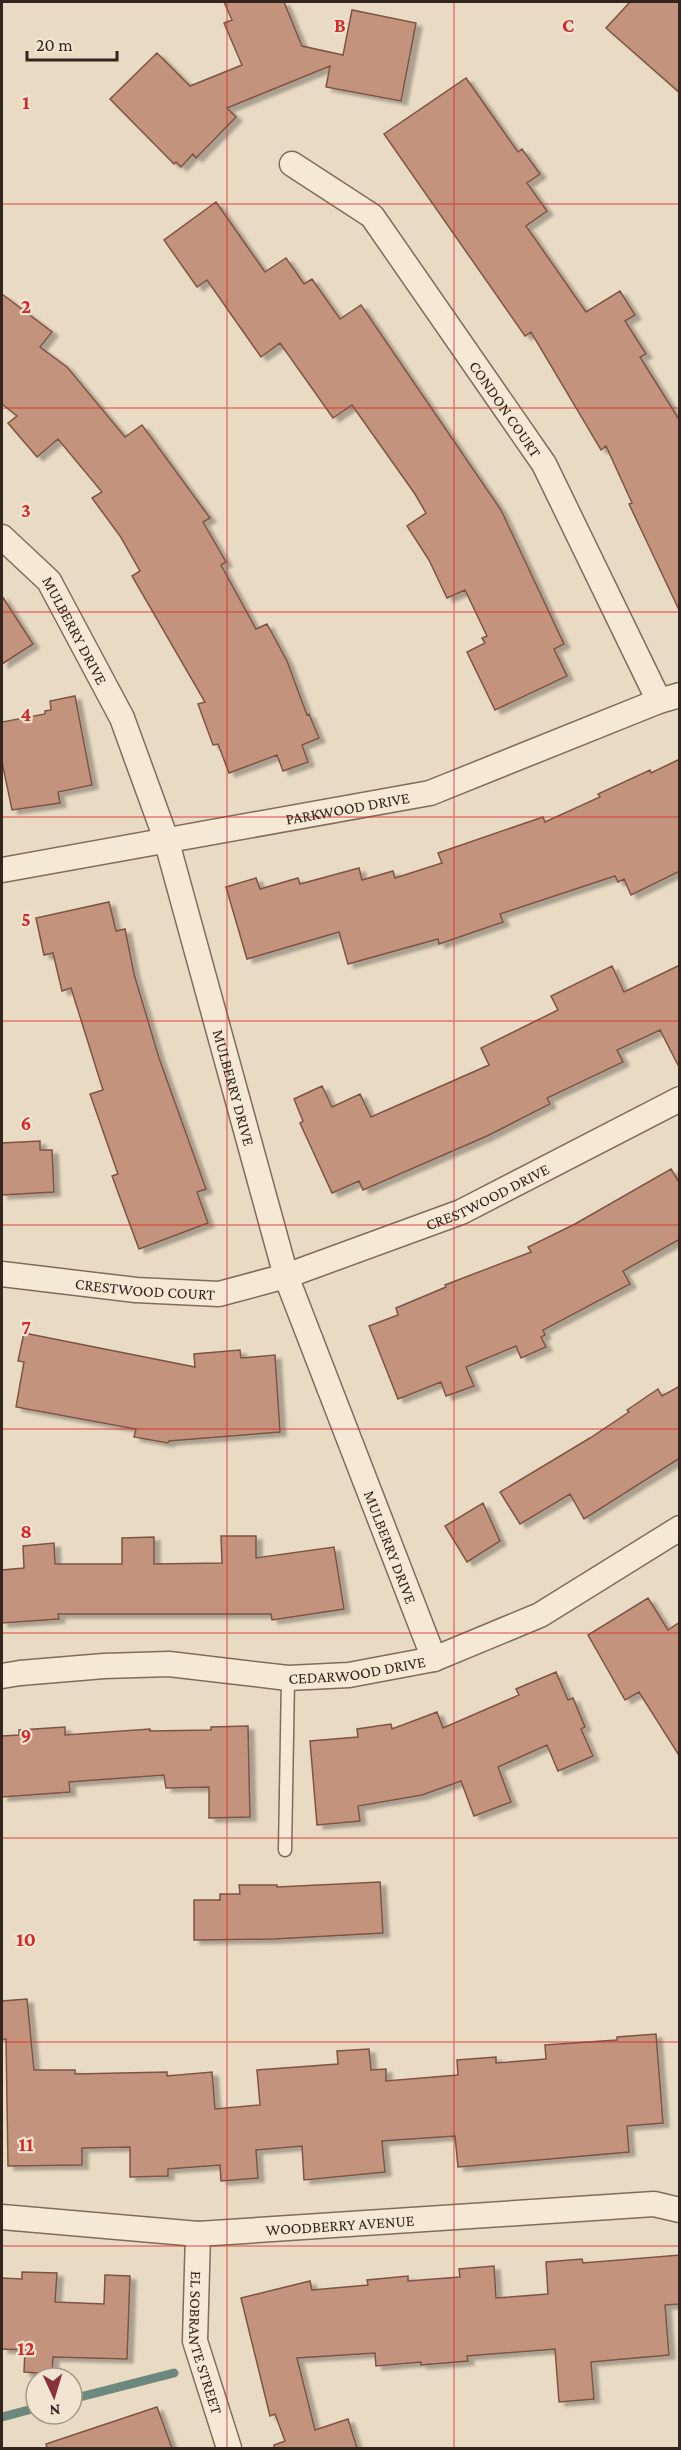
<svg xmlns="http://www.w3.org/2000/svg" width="681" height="2450" viewBox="0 0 681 2450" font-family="'Crimson Pro',serif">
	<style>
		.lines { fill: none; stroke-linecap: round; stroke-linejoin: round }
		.stream { stroke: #6d897f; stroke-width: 9 }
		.building { fill: #c3937d; stroke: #7e5544; stroke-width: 1.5; filter: url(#shadow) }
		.lane-casing { stroke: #816c5c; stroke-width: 15 }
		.street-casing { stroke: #816c5c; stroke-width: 27 }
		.lane { stroke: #f5e8d5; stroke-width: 12 }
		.street { stroke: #f5e8d5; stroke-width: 24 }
		.grid { fill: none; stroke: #d62828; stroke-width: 1.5; stroke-opacity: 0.55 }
		.labels { text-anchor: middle; stroke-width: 4.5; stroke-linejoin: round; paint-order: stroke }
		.street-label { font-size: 16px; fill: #33261e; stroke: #f1e5d2 }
		.grid-label { font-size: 20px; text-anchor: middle; font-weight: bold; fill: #d62828; stroke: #f1e5d2; stroke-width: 4.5; stroke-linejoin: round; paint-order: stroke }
	</style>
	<defs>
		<filter id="shadow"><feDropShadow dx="6" dy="4" stdDeviation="1.5" flood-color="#0004"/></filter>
	</defs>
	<rect width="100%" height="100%" fill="#e9dac3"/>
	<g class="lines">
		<path class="stream" d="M72 2399 174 2373
			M2 2417 36 2408"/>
	</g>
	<path class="building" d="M224 2H284L302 46 343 55 352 10 416 23 401 101 326 87 330 66 227 108 236 117 196 158 193 154 181 167 176 162 174 164 110 99 157 53 190 86 242 65 224 23 232 20Z
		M630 2H680V93L606 28Z
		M466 78 518 152 522 149 540 174 527 183 547 211 526 226 586 312 620 291 635 315 625 321 646 354 640 357 680 421V612L629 504 632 503 606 446 601 450 531 332 525 336 384 134Z
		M216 202 265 272 286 258 304 284 312 279 340 319 361 305 501 510 564 644 554 649 567 676 495 710 467 652 485 643 482 638 487 636 465 590 447 598 429 560 407 526 426 513 415 494 352 405 333 418 280 343 261 357 207 280 197 287 164 240Z
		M2 294 52 332 40 347 67 367 125 437 142 425 210 518 203 522 226 562 221 565 256 629 267 624 287 661 307 715 309 714 319 738 302 745 308 762 283 771 277 755 229 773 218 744 213 745 198 704 205 702 132 576 140 571 120 536 92 498 102 492 58 439 37 457 8 423 17 416 2 404Z
		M2 596 33 644 2 664Z
		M75 696 92 785 58 792 60 803 12 810 2 762V722L45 714V711L51 710 50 701Z
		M680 759V871L631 895 624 879 618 882 615 876 500 914 503 922 439 944 438 939 348 964 339 932 247 959 226 887 256 878 260 889 298 878 300 884 359 868 362 880 393 871 395 878 442 863 438 853 543 817 545 822 600 797 598 794 650 770 651 773Z
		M109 902 116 931 125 929 134 974 159 1058 206 1189 197 1192 208 1223 139 1249 112 1176 118 1174 90 1094 103 1090 71 988 62 991 53 953 44 955 36 918Z
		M680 965V1069L660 1030 617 1050 623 1062 547 1098 550 1104 487 1136 363 1190 359 1181 332 1193 300 1123 303 1121 294 1099 322 1086 332 1107 360 1094 371 1117 489 1065 481 1048 558 1010 551 996 612 966 624 992Z
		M40 1141V1150H52L54 1192 2 1195V1143Z
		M671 1169 680 1184V1239L623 1271 630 1284 543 1330 545 1335 541 1337 546 1347 521 1358 516 1346 466 1367 474 1386 446 1396 441 1382 398 1399 369 1326 398 1315 396 1308 446 1287 445 1285 531 1252 528 1247 575 1224Z
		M24 1333 195 1367 194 1354 240 1350 241 1358 275 1355 280 1432 169 1441 168 1443 134 1437 136 1429 16 1407 24 1362 18 1361Z
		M680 1386V1458L584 1519 570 1494 520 1524 500 1492 590 1438 629 1412 627 1410 658 1389 662 1396Z
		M483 1503 500 1541 467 1562 445 1526Z
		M221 1536H256V1558L334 1547 344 1609 272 1620 271 1614H58L59 1619 2 1623V1570L24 1568 23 1546 54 1543 55 1564H122V1538L154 1537V1564L222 1563Z
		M648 1598 668 1630 680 1622V1757L639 1692 625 1700 588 1635Z
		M556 1672 568 1700 573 1698 585 1727 581 1729 593 1756 558 1771 547 1745 498 1767 511 1802 474 1816 461 1781 422 1795 358 1806 360 1821 317 1825 310 1741 358 1737 357 1729 391 1724 392 1729 437 1712 443 1728 519 1695 516 1689Z
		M248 1726 250 1817 209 1818V1787L166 1788 164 1775 69 1782 70 1792 2 1797V1736L19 1735V1730L65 1727V1735L150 1729V1731L211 1730V1727Z
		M380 1882 383 1933 274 1939 194 1940V1900H220V1894H240L239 1885H277V1887Z
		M27 1999 34 2070H75V2074L167 2072V2076L212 2072 215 2109 260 2105 257 2070 338 2064 337 2051 369 2049 371 2070 386 2069V2081L458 2075 457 2060 496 2057V2063L546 2059 545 2045 617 2040V2037L656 2034 663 2123 627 2126 629 2152 458 2167 455 2136 382 2141 385 2172 304 2180 302 2146 256 2150 258 2178 221 2181 220 2165 168 2169V2176L130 2177V2147L82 2148V2165L8 2166 6 2039 2 2040V2001Z
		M680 2255V2304L665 2305 669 2355 591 2362 594 2399 559 2402 555 2349 467 2356 468 2361 421 2365V2362L376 2366 375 2353 297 2358 315 2430 348 2419 357 2448H274V2445L285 2441 275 2414 270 2416 241 2298 310 2281 312 2290 368 2285 367 2280 408 2276V2281L460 2277 459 2269 494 2266 496 2298 548 2294 546 2262 582 2259 583 2263Z
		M22 2272 57 2273 55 2302 104 2304 105 2275 130 2276 127 2359 53 2357 52 2374 24 2372 25 2350 2 2349V2278L22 2279Z
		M157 2407 172 2448H47L46 2444Z"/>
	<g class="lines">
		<defs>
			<path id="lane" d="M285 1850 288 1678"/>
			<g id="street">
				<path id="s1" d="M292 164 372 216 544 464 659 701"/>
				<path id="s2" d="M2 537 49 581 122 718 166 839 286 1276 434 1659"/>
				<path id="s3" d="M2 870 430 793 659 701 680 695"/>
				<path id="s4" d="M2 1274 136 1290 219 1294 286 1276 461 1212 680 1099"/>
				<path id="s5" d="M2 1676 20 1673 104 1666 169 1664 288 1678 349 1675 434 1659 540 1615 680 1528"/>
				<path id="s6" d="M2 2217 198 2234 654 2204 680 2210"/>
				<path id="s7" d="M198 2234 195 2341 229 2448"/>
			</g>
		</defs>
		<use href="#lane" class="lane-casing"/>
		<use href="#street" class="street-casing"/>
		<use href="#lane" class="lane"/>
		<use href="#street" class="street"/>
	</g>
	<path class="grid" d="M227 2V2448M454 2V2448M2 204H680M2 408H680M2 612H680M2 817H680M2 1021H680M2 1225H680M2 1429H680M2 1633H680M2 1838H680M2 2042H680M2 2246H680"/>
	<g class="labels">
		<g class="street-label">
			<text dy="6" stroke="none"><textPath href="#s1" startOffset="330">CONDON COURT</textPath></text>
			<text dy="6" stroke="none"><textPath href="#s2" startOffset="120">MULBERRY DRIVE</textPath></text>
			<text dy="6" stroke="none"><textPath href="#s3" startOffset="351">PARKWOOD DRIVE</textPath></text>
			<text dy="6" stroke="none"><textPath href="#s2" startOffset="606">MULBERRY DRIVE</textPath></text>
			<text dy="6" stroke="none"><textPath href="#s4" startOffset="504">CRESTWOOD DRIVE</textPath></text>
			<text dy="6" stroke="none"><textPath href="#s4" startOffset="144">CRESTWOOD COURT</textPath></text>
			<text dy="6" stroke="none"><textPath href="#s2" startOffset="1092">MULBERRY DRIVE</textPath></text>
			<text dy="6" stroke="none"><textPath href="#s5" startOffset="357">CEDARWOOD DRIVE</textPath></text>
			<text dy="6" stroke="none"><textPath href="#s6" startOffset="339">WOODBERRY AVENUE</textPath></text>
			<text dy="6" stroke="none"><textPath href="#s7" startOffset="110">EL SOBRANTE STREET</textPath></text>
		</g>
	</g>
	<g class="grid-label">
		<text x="340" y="32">B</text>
		<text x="568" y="32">C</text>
		<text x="26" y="109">1</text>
		<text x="26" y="313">2</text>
		<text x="26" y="517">3</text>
		<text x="26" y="721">4</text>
		<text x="26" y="926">5</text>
		<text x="26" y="1130">6</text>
		<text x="26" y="1334">7</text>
		<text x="26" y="1538">8</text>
		<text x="26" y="1742">9</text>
		<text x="26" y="1946">10</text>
		<text x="26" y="2151">11</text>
		<text x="26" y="2355">12</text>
	</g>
	<rect width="681" height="2450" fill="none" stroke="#33261e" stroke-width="6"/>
	<g transform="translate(54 2396) rotate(176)"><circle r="28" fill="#f1e5d2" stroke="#a5998a" stroke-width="1.5"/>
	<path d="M0-4.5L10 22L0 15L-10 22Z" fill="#8a323c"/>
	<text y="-9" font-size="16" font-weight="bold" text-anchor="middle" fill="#33261e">N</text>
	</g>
	<path d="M27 51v9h90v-9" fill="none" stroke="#33261e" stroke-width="3"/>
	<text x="36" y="51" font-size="18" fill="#33261e" stroke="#f1e5d2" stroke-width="4.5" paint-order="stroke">20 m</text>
</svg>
